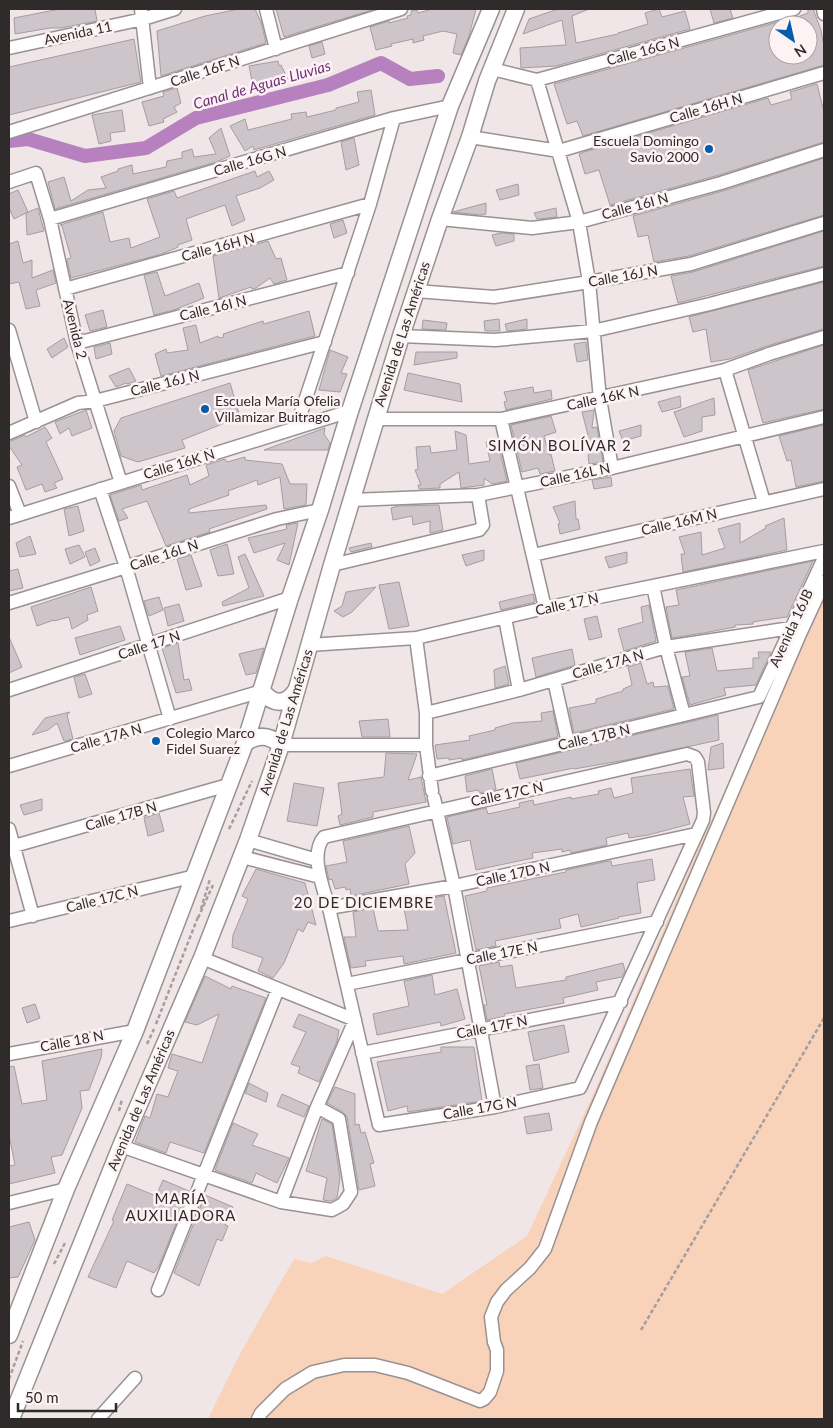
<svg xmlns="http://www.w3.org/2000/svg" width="833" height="1428" viewBox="0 0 833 1428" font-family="Lato,sans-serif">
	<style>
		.green { fill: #f8d2b9 }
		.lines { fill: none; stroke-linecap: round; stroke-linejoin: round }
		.canal { stroke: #b681be; stroke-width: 14 }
		.building { fill: #cec5ca; stroke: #a59da1 }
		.minor-casing { stroke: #9a9192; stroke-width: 15 }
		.major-casing { stroke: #9a9192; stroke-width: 19 }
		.path { stroke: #a59d9e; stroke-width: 2.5; stroke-dasharray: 4 2.5; stroke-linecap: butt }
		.minor { stroke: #fff; stroke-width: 12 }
		.major { stroke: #fff; stroke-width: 16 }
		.poi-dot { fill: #055caa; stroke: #fef3f4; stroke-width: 2 }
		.labels { text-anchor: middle; stroke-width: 5; stroke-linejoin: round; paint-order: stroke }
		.street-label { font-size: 14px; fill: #2f2b2b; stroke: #fef3f4 }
		.poi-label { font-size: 14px; fill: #2f2b2b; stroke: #fef3f4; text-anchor: start }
		.water-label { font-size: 15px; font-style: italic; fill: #71307b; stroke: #fef3f4 }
		.neighbourhood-label { font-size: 15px; letter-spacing: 1px; fill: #2f2b2b; stroke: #fef3f4 }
	</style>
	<rect width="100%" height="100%" fill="#f0e6e7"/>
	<path class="green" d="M824 570V1419H208L240 1354 294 1259 311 1263 326 1256 442 1294 527 1236 593 1095 682 886 774 679Z"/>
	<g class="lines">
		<path class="canal" d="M9 141 28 139 85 156 146 148 196 118 328 85 381 63 410 79 438 76"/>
	</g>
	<path class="building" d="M60 9H95L97 21 61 28H50L15 34 14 18Z
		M239 9H255L261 22 266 43 161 76 157 31 205 16Z
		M276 9H375L284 37Z
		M428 9H476L469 36 461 55 453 53 457 34 443 31 423 36 424 40 413 43V39L391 44 392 46 376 50 370 27 389 21V23L408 18 407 16 411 15V11L417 10 418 13 429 10Z
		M558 9H589L572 16 576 43 618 34V33L648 24 645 13 659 9 662 17 685 11 690 29 556 66 521 68 520 48 566 45 562 20 523 34 529 19Z
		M710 9H730L733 18 714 23Z
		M808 9H813L821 30 824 47V65L583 136 577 121 567 124 554 84 778 22V55H808V25L779 24 808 13Z
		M134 39 141 82 9 115V67Z
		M322 42 325 54 312 58 309 46Z
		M278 61 279 66 281 65 288 80 268 85V88L254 91 249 66Z
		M817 84 824 112V142L719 175 610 205 599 170 585 174 579 154 587 151 768 98 771 105 792 99 790 92Z
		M177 88 181 103 174 107 177 112 163 119 164 122 149 126 142 102 164 96 163 92Z
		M371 90 375 115 254 150 253 146 245 151 230 126 245 119 248 130 292 119 291 114 306 112 307 117 336 110V108L359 102 357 92Z
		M122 110 125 131 110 133 111 141 99 144 92 115Z
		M221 128 230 156 216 162 55 209 48 182 64 177 71 201 88 190 106 188 101 177 118 171V169L132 165 133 174 166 167 167 161 182 158V152L192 149 194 157 216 154 209 138Z
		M354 138 359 165 346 170 341 142Z
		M824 158V215L689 256 654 262 648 235 638 237 633 216 723 191Z
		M255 171 257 177 269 171 274 180 260 188 236 196 245 220 232 226 225 205 186 219 192 240 178 245V247L162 254 71 278 67 259 71 258 62 226 60 225 103 212 110 242 129 238 131 248 160 237 147 199 174 191 177 198Z
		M518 184 519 195 500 200 496 190Z
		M18 190 28 212 14 219 9 208V194Z
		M486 203V214L480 215 453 212Z
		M38 208 44 231 27 235 26 213Z
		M556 208 557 217 537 219 534 213Z
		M343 220 347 233 334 238 330 224Z
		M824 231V266L678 303 671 276 693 272Z
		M501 233 514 234V241L496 246 492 235Z
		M18 241 23 263 32 260V278L53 270 56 283 36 290 40 306 26 309 19 282 9 284V244Z
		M268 241 276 259 281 258 287 280 274 284 270 278 256 288 252 289 251 287 219 298 213 256Z
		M157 272 165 296 199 283 204 298 174 310 154 315 144 275Z
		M824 282V329L767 346 730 359 711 362 706 329 693 332 689 317Z
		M103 310 107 327 90 331 85 315Z
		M309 311 315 336 161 376 155 354 166 349 167 353 188 350 183 328 196 325 200 343 218 336 219 338 224 337 223 334 263 321 264 324Z
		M499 319 500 331H485L484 321Z
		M527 319V329L507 331 505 324Z
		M423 320 447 323 446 330 422 329Z
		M64 338 68 347 52 358 47 349Z
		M586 342 588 360 577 362 574 344Z
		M110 343 112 354 96 359 94 347Z
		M824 345V409L763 423 748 370Z
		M330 350 348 357 341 373 347 374 340 392 319 390Z
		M416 352H457V358L414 365Z
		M129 368 136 381 127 384 126 383 116 387 109 376Z
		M408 373 460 384 462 402 404 390Z
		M230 383 240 417 182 440 185 448 138 462 121 456 114 431 121 418Z
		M533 387 534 393 551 390 552 399 506 410 504 402 507 401 504 392Z
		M680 396 681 407 662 412 658 402Z
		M714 398 715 415 702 417V431L684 437 674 412Z
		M86 410 92 428 72 436 69 428 60 434 55 422Z
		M594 410 592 428 597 427 603 462 589 464 588 455 590 454 585 437 588 435 582 412Z
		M551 416 556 432 544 436 549 455 551 454 555 471 540 474 538 468 522 472 511 425Z
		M641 425V436L623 441 619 431Z
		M824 425V481L796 487 791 460 787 461 779 436Z
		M45 427 52 438 46 442 63 479 54 483 57 488 45 492 42 484 26 490 17 467 22 465 9 446V442L25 435 26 437Z
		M325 428 324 434 330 443 328 450H264Z
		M455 431 466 435 469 464 490 461 486 442 497 439 507 481 492 484 484 478V485L461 488 459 472 440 484V488L419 489 418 485H421L415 470 418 469 416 447 430 446 431 453 457 450Z
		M245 457V460L282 464 290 484H307L306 505 284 509 280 477 258 485 257 480 228 491 229 495 189 509V513L266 505 267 509 209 529 210 532 166 546 147 501 122 509 128 518 119 521 110 495 141 485 142 490 187 475 190 485 209 476 206 465 225 459 227 462Z
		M611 477 612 486 594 489 592 480Z
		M575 501 576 519H578L580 529 560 534 558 524 560 523 553 507Z
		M439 505 443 530 430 533V521L413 525 412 516 393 520 391 508 398 506Z
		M78 506 84 531 69 536 64 509Z
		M784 518 787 550 683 572 681 554H685L679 537 701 532 702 555 725 548 718 529 740 523V543L766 528 765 526Z
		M298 523 289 565 277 560 285 543 254 553 248 538 287 529 286 525Z
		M30 536 36 554 20 557 16 543Z
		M371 543 372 547 351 552 349 548Z
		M227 544 234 574 218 576 210 550Z
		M79 545 85 557 70 564 65 549Z
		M95 548 100 561 90 566 85 552Z
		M484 550V560L466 566 462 555Z
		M627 552V563L609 568 605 557Z
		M245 554 264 596 223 606 222 602 249 588 238 557Z
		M191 555 202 586 186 590 177 559Z
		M813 561 787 617 765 620 753 622V624L735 625V627L709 632 672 638 666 607 679 605 676 590Z
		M18 569 23 588 9 591V571Z
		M399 582 409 626 389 629 379 585Z
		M91 587 98 611 87 615 88 620 72 629 69 617 54 621V620L37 626 31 607Z
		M376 587 352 612 343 617 334 611 342 606 346 592Z
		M533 594 535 602 501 610 499 602Z
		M159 597 163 610 149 616 144 601Z
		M179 604 184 621 168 626 164 608Z
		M649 605 656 641 624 651 618 629 643 622 641 607Z
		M597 616 602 637 589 640 584 619Z
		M120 626 125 640 80 655 75 638Z
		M9 637 22 667 9 673Z
		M178 643 184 680 189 679 192 690 176 693 162 648Z
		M264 648 256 673 246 675 239 654Z
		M712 648 717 671 753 668V658H759L758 652H771L756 685 724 688 726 695 690 705 682 677 690 676 685 652Z
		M572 649 575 665 536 677 532 658Z
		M641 663 647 684 653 682 654 687 668 686 674 709 574 733 569 708 596 703V699L623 691V689L632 685 628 667Z
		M505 666 509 684 495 688 494 670Z
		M85 674 92 694 79 698 74 677Z
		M553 711 558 737 462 760V758L449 760V758L437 759 435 745 470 740 469 736 495 730V728L513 723 542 721 541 713Z
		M70 712 67 715 73 739 64 741 57 723 48 730 32 735 45 718Z
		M718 715 719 740 626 760 574 769V768L520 779 516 763Z
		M388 719 390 737H362L359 721Z
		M723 743 724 768 708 770 711 747Z
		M386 753 417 754 408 780 421 777 426 802 373 812V817L340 825 338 816 342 814 338 783 384 777Z
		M492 769 496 789 480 793 478 790 467 792 465 776Z
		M690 769 694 796 683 797 690 824 648 835 629 838 628 833 606 838 607 845 571 853 570 850 562 852V849L532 853 533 858 476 870 470 840 453 844 447 817 486 808 488 814 520 807 519 803 533 800 534 805 571 797V799L599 794 598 791 611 788 614 798 633 793 631 778Z
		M294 783 324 788 317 826 287 821Z
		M42 799V810L24 815 20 805Z
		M159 813 164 831 148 836 144 818Z
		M409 826 415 853 405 864 409 884 351 896 350 889 346 890 345 887 335 889 332 879 329 880 326 866 347 862 343 841Z
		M652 859 655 880 637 883 641 913 618 917 619 918 581 927 578 914 559 919 561 928 495 941 496 946 476 950 465 896 487 891V888L566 872V870L609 861H611L612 866Z
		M256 869 305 883 316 925 308 922 303 932 298 929 284 963 273 978 258 971 263 958 232 947 233 935 248 899 242 896Z
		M444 896 456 953 404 964 403 956 365 961 366 966 351 968 344 937H356L353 912 373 908 378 931 408 930 403 903Z
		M499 962 500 967 512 965 516 988 566 980V977L623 963 625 971 622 977 596 982 598 990 563 998 564 1003 504 1014 505 1016 487 1020 484 1005H487L479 966Z
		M432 975 435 995 457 989 465 1019 441 1026 440 1022 377 1035 373 1014 409 1006 404 981Z
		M205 976 231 989 232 986 266 998 204 1153 170 1142 166 1153 135 1142 145 1116 150 1118 157 1094 168 1097 178 1071 168 1068 172 1054 202 1063 219 1014 197 1025 185 1022Z
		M35 1004 40 1018 27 1023 22 1008Z
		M299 1014 339 1030 337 1041 319 1082 298 1073 300 1067 291 1064 306 1032 293 1027Z
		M564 1025 569 1052 534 1061 528 1032Z
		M441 1047H474L482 1101 408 1112 407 1106 388 1111 377 1062 441 1052Z
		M102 1049 101 1058 89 1090 80 1091 82 1108 62 1155 51 1157 55 1173 9 1184V1166L15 1165 9 1135V1067L14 1066 22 1104 47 1100 42 1061Z
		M539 1064 543 1088 530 1090 526 1066Z
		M249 1083 268 1093 266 1102 245 1093Z
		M335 1087 355 1094V1125L359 1124 361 1133 365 1132 374 1163 370 1164 375 1186 359 1190 347 1117 343 1112 327 1103Z
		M282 1094 309 1106 304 1117 277 1106Z
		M549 1113 552 1130 527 1134 524 1117Z
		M322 1119 332 1124 340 1178 337 1198 331 1201 323 1200 327 1178 306 1171Z
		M233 1123 258 1134 252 1145 289 1158 277 1183 256 1173 252 1183 215 1170Z
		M163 1180 189 1191 159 1266 154 1273 127 1261 116 1288 88 1277 114 1221 112 1220 127 1184 156 1196Z
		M205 1195 233 1207 225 1225 228 1226 222 1241 217 1239 199 1286 174 1273Z
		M29 1222 35 1240 18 1277 9 1278V1227Z"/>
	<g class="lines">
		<defs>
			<path id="minor" d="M141 9 150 88
				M266 9 276 49
				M823 9 824 14
				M9 48 143 19 175 9
				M492 69 537 80 794 9
				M537 80 579 222 589 282 600 399 612 468
				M9 132 401 9
				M470 137 559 151 824 73
				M9 182 36 173 50 219 77 343 121 483
				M50 219 394 118 450 106
				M440 219 532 228 579 222 721 183 824 150
				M65 289 370 204
				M416 291 494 297 589 282 691 264 824 223
				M9 330 36 422
				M401 336 495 340 593 331 710 304 824 274
				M77 343 348 273
				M725 370 764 502
				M375 419H501L725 370 769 354 824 337
				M501 419 545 608
				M296 428 370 204 394 118
				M9 433 78 403 95 401 325 342
				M9 486 20 514
				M100 489 126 567 170 719
				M352 500 478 495 612 468 824 417
				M9 518 350 411
				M533 555 824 489
				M332 565 479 530 483 525 478 495
				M653 586 666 647 684 715
				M9 603 126 567 277 519 320 510
				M505 618 519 690
				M416 638 426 713V745L432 791
				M309 645 416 638 545 608 824 551
				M554 680 568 743
				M9 690 290 598
				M426 713 519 690 666 647 791 628
				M281 745H426
				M687 754 695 757 698 762 704 813 703 820 580 1088 495 1107 379 1125 329 908C324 890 309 854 324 837Z
				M9 766 262 691
				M429 776 759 697 824 558
				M434 798 454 886 495 1107
				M9 829 33 916
				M248 840 317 860
				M14 846 228 785
				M242 857 320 877
				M329 908 454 886 696 834
				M9 921 195 876
				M202 958 355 1020 317 1107 281 1202
				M347 984 657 922
				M362 1053 621 1002
				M9 1054 135 1031
				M121 1146 281 1202 332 1210 343 1204 351 1192 339 1119 317 1107
				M9 1203 66 1189
				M158 1290 278 989
				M98 1419 135 1378
				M258 1419 261 1413 285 1389 313 1372 344 1365H375L408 1373 480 1401 484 1399 490 1392 497 1371V1350L494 1342 491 1317 497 1302 506 1290 530 1268 545 1249 591 1122 800 634 824 582"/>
			<path id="major" d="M262 691C274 706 287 705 297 689
				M245 743C258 734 269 735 281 745
				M9 1335 66 1189 135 1031 245 743 290 598 320 510 350 411 450 106 491 9
				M11 1419 121 1146 202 958 248 840 281 745 332 565 401 336 440 219 470 137 487 81 516 9"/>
		</defs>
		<use href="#minor" class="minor-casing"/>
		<use href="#major" class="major-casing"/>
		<path class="path" d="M229 829 252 781
			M201 909 210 879
			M198 918 213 885
			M156 1024 198 917
			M147 1044 154 1029
			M119 1111 122 1099
			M54 1264 65 1243
			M641 1330 824 1018
			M9 1379 23 1341"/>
		<use href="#minor" class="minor"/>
		<use href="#major" class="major"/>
	</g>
	<g class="poi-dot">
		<circle cx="709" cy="149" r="5"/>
		<circle cx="205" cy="409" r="5"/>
		<circle cx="156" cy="741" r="5"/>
	</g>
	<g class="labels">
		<g class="street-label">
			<text transform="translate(78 33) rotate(-12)" y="5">Avenida 11</text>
			<text transform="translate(643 51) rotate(-15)" y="5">Calle 16G N</text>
			<text transform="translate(205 71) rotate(-18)" y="5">Calle 16F N</text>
			<text transform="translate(706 108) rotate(-16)" y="5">Calle 16H N</text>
			<text transform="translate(250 161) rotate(-16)" y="5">Calle 16G N</text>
			<text transform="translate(635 206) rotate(-15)" y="5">Calle 16I N</text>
			<text transform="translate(218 247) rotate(-15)" y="5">Calle 16H N</text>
			<text transform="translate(623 276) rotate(-10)" y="5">Calle 16J N</text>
			<text transform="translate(213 308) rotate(-14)" y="5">Calle 16I N</text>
			<text transform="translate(75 329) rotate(76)" y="5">Avenida 2</text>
			<text transform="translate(402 334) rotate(-72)" y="5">Avenida de Las Américas</text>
			<text transform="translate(165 383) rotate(-14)" y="5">Calle 16J N</text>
			<text transform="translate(603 398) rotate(-12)" y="5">Calle 16K N</text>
			<text transform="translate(179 464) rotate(-17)" y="5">Calle 16K N</text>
			<text transform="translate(575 475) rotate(-12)" y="5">Calle 16L N</text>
			<text transform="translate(679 522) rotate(-13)" y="5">Calle 16M N</text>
			<text transform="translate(164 555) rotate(-18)" y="5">Calle 16L N</text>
			<text transform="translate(567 604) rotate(-12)" y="5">Calle 17 N</text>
			<text transform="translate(791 628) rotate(-65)" y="5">Avenida 16JB</text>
			<text transform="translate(149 645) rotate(-18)" y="5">Calle 17 N</text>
			<text transform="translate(608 664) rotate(-16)" y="5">Calle 17A N</text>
			<text transform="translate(286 722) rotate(-73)" y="5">Avenida de Las Américas</text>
			<text transform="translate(594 737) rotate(-13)" y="5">Calle 17B N</text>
			<text transform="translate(106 738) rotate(-16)" y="5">Calle 17A N</text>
			<text transform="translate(507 794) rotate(-12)" y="5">Calle 17C N</text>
			<text transform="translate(121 816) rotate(-16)" y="5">Calle 17B N</text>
			<text transform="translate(513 874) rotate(-12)" y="5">Calle 17D N</text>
			<text transform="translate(102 899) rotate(-14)" y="5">Calle 17C N</text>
			<text transform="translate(502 953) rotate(-11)" y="5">Calle 17E N</text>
			<text transform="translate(492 1027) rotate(-11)" y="5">Calle 17F N</text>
			<text transform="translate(72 1041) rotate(-11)" y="5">Calle 18 N</text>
			<text transform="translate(141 1100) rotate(-67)" y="5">Avenida de Las Américas</text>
			<text transform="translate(480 1108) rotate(-10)" y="5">Calle 17G N</text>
		</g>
		<g class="poi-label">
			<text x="699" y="146" text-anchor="end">Escuela Domingo<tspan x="699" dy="16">Savio 2000</tspan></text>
			<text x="215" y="406">Escuela María Ofelia<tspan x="215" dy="16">Villamizar Buitrago</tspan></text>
			<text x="166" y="738">Colegio Marco<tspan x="166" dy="16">Fidel Suarez</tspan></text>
		</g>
		<g class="water-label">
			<text transform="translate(262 85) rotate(-16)" y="5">Canal de Aguas Lluvias</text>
		</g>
		<g class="neighbourhood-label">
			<text x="560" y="451">SIMÓN BOLÍVAR 2</text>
			<text x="364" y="908">20 DE DICIEMBRE</text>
			<text x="181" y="1204">MARÍA<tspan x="181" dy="17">AUXILIADORA</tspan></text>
		</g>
	</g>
	<rect width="833" height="1428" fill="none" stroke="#2f2b2b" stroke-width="20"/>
	<g transform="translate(793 40) rotate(146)"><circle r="24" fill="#fef3f4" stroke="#aba3a4"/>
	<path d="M0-4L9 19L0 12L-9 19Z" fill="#055caa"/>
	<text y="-8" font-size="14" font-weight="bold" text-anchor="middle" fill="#2f2b2b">N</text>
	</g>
	<path d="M18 1403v8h98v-8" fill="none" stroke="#2f2b2b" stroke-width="2.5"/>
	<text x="25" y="1403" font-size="15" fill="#2f2b2b" stroke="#fef3f4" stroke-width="4" paint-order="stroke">50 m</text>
</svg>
